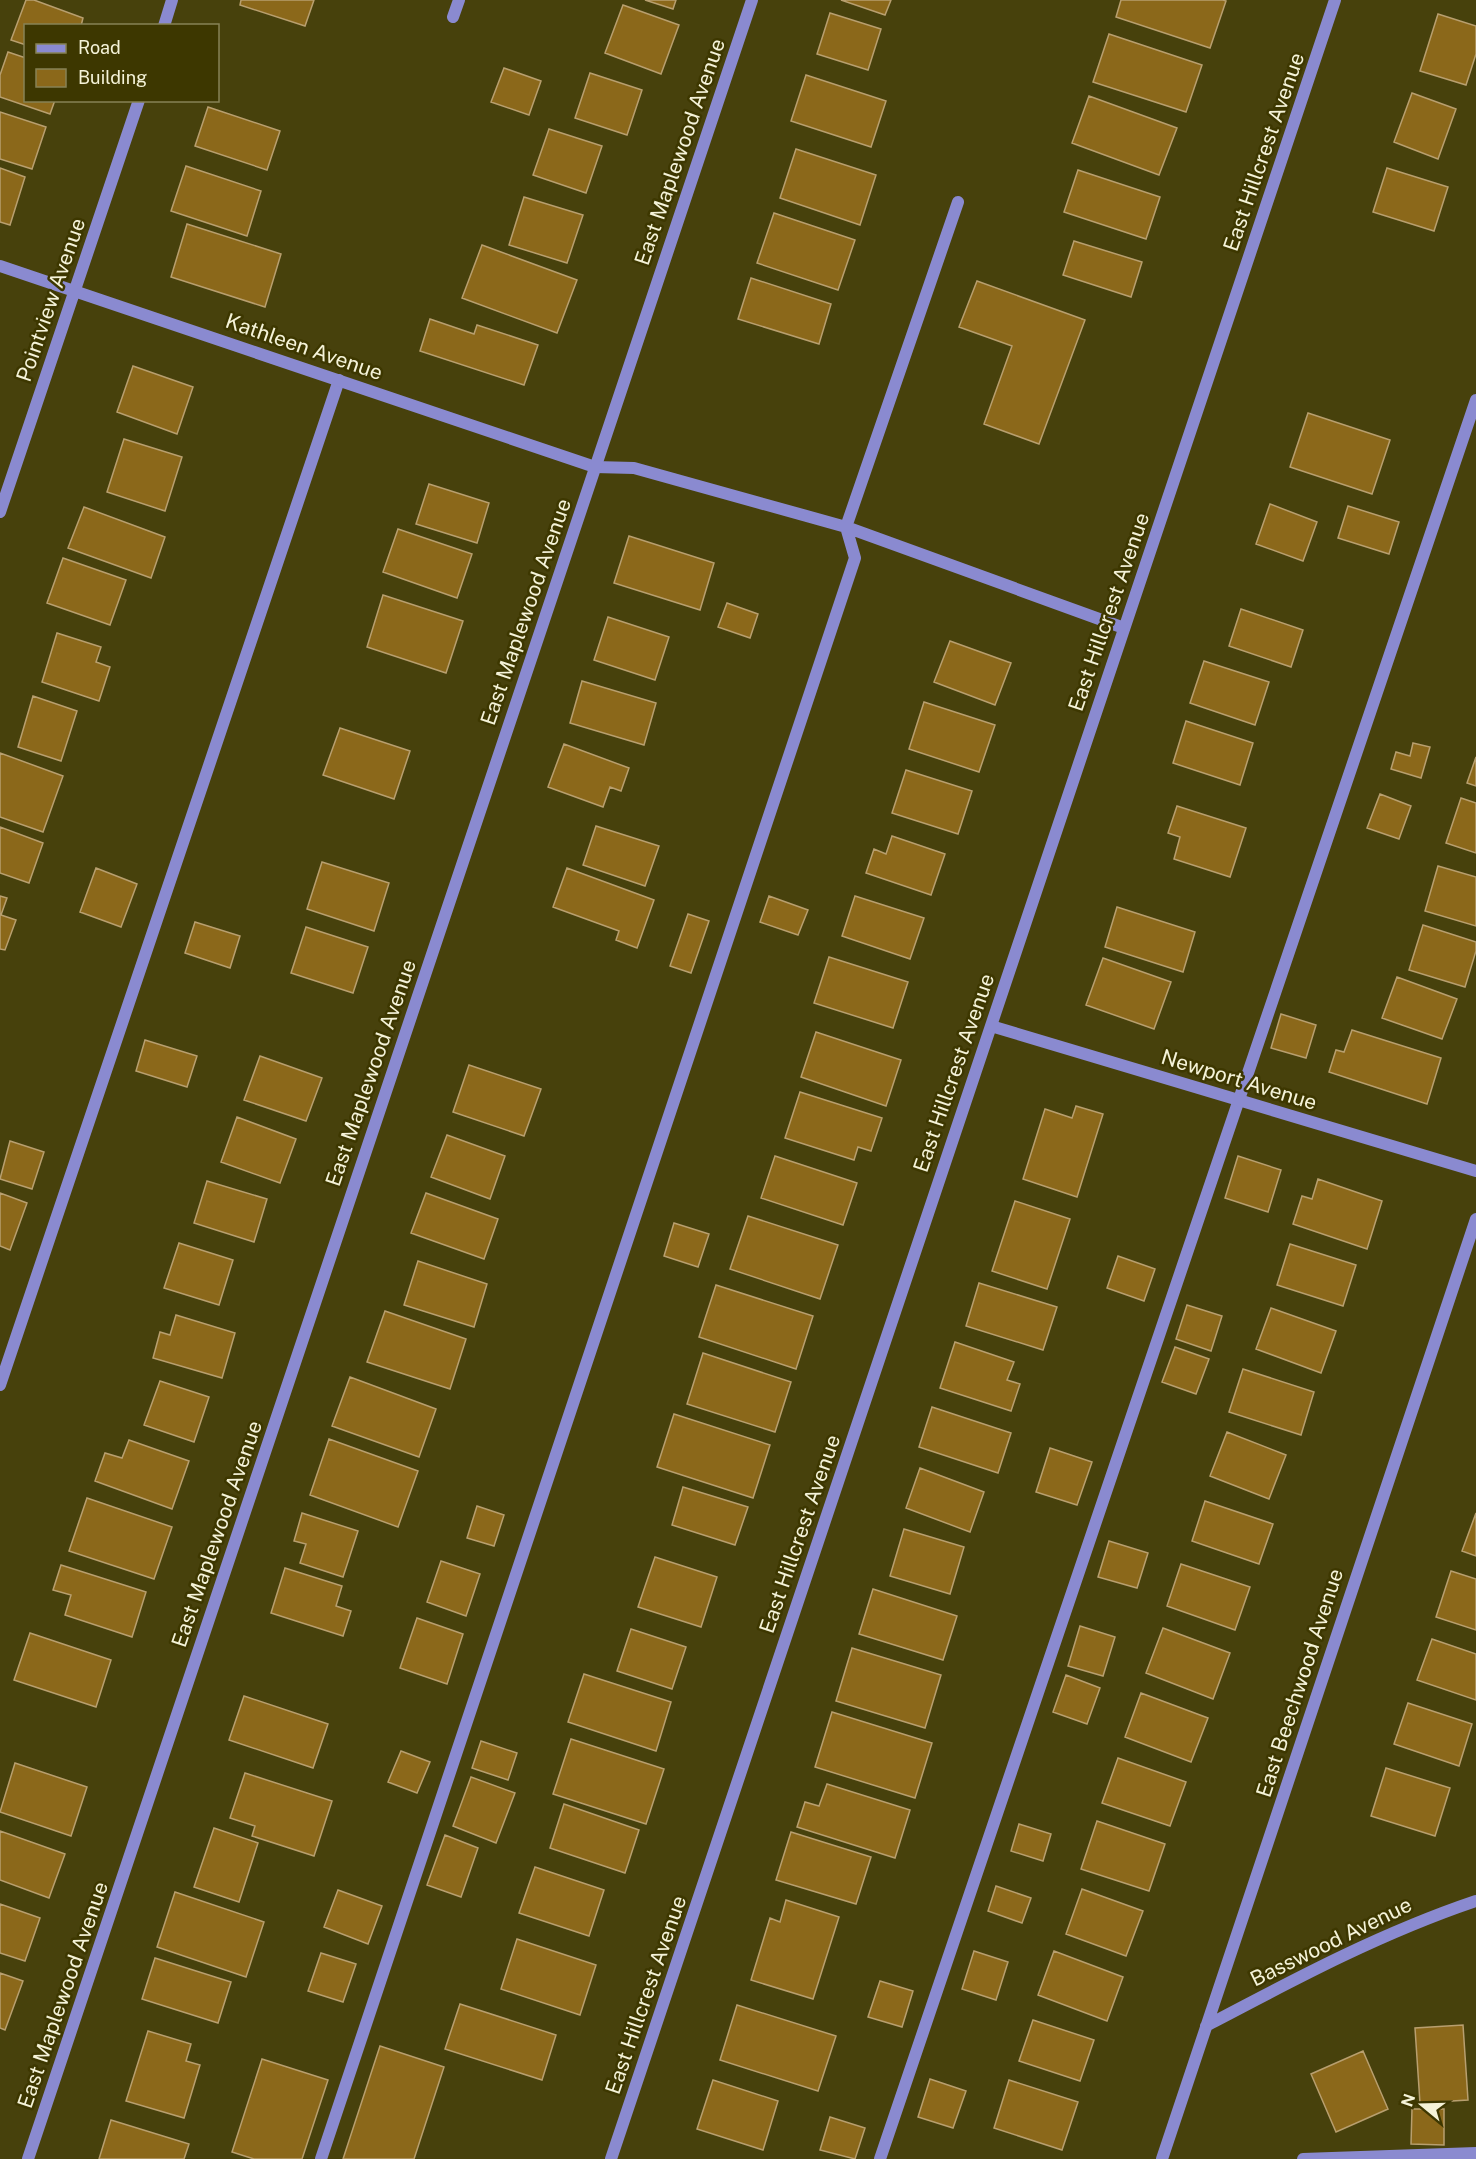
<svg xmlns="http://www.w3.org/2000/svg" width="1476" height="2159" viewBox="0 0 1476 2159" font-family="'Public Sans',sans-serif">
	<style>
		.building { fill: #8b681a; stroke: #b89f6f; stroke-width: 1.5 }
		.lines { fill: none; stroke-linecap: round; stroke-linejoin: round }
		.lane { stroke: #8a8ad0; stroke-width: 12 }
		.street { stroke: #8a8ad0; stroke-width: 12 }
		.labels { text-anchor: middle; stroke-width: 5; stroke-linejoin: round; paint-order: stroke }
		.street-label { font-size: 21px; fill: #f5f3d8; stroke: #3d3700 }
	</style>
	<rect width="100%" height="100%" fill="#47410c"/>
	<path class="building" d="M26 0H34L83 18 81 26H26V45L11 40Z
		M241 0H314L305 26 240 5Z
		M645 0H676L673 9Z
		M841 0H891L885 15Z
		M1121 0H1223L1226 1 1210 48 1116 17Z
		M623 5 679 25 661 74 605 53Z
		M830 13 881 29 868 70 817 54Z
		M1438 14 1476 26V54L1466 85 1420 71Z
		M1109 34 1202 65 1186 112 1093 82Z
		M8 52 26 58V100H55L50 114 0 97V75Z
		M504 68 541 81 529 115 491 102Z
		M590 73 642 90 627 135 575 118Z
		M806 75 886 101 871 147 791 121Z
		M1412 93 1456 109 1438 159 1394 142Z
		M1089 96 1177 128 1159 175 1072 143Z
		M208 107 280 131 267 170 195 146Z
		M0 112 46 127 32 169 0 159Z
		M549 129 602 146 586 193 533 175Z
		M796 149 876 175 860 225 780 198Z
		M186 166 261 191 247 236 171 211Z
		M0 168 25 177 10 225 0 222Z
		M1387 168 1448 187 1434 231 1373 212Z
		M1078 170 1160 197 1146 239 1064 212Z
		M524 197 583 215 567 263 509 245Z
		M774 213 855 240 838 290 757 263Z
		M187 224 281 254 265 307 171 277Z
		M1074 241 1142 262 1131 297 1063 275Z
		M482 245 577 280 557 333 462 298Z
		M751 278 831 304 819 344 738 319Z
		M977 281 1085 320 1039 444 984 424 1012 346 959 327Z
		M430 319 474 334 477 325 538 345 524 385 420 351Z
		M133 366 193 387 177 434 117 412Z
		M1308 413 1390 440 1372 494 1290 467Z
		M124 439 182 457 165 511 107 492Z
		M429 484 489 503 477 543 416 524Z
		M1270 504 1317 522 1303 561 1256 544Z
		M1348 506 1399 522 1389 554 1338 538Z
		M84 507 165 537 151 578 68 548Z
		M398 529 472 554 457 598 383 572Z
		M629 536 714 563 700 610 614 583Z
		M63 558 126 580 110 625 47 603Z
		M383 595 463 621 446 673 367 647Z
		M727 603 758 614 750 638 718 627Z
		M1241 609 1303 630 1291 667 1229 646Z
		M608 617 669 637 655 680 594 660Z
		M57 633 101 647 96 662 110 667 99 701 42 682Z
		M950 641 1011 663 995 705 934 682Z
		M1204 661 1269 682 1255 725 1190 703Z
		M582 681 656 703 644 745 570 723Z
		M33 696 77 711 61 761 18 747Z
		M924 702 995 725 979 772 909 749Z
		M1186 721 1253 743 1240 785 1173 763Z
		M340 728 410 751 394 799 323 775Z
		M1413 743 1430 747 1421 778 1391 769 1396 752 1410 756Z
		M564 744 629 768 621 791 610 787 603 807 548 787Z
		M0 753 63 776 43 832 0 817Z
		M1476 757V786L1467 783Z
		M906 770 972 791 958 834 892 813Z
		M1380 794 1411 806 1399 839 1367 828Z
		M1461 798 1476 803V853L1446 843Z
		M1177 806 1246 828 1230 877 1174 859 1180 837 1168 833Z
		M596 826 659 846 645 886 583 865Z
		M0 827 43 843 29 883 0 873Z
		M892 836 945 854 931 895 866 873 874 849 886 854Z
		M322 862 389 883 374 931 307 909Z
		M1438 866 1476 877V926L1425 911Z
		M96 868 137 884 121 927 80 912Z
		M567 868 654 900 637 948 616 940 619 931 553 907Z
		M0 896 7 898 1 915 16 920 5 950 0 949Z
		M769 896 808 910 798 935 760 922Z
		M855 896 924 918 910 959 842 936Z
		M1117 907 1195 932 1183 972 1105 947Z
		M688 914 709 921 691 973 670 966Z
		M195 922 240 936 230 968 185 953Z
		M1423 925 1476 942V951L1465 987 1409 970Z
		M306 927 368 947 353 993 291 973Z
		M829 957 908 982 893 1028 814 1003Z
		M1103 958 1171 982 1154 1029 1086 1005Z
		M1397 977 1457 999 1442 1039 1382 1018Z
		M1281 1014 1316 1025 1306 1058 1271 1048Z
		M1352 1030 1441 1058 1427 1104 1329 1072 1336 1050 1344 1052Z
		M816 1032 901 1060 886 1106 801 1077Z
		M145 1040 197 1056 187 1087 136 1071Z
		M260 1056 322 1078 306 1121 244 1100Z
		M469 1065 541 1089 524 1136 453 1112Z
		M800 1092 882 1118 871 1151 858 1147 854 1160 785 1138Z
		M1076 1106 1103 1114 1077 1197 1023 1179 1045 1109 1072 1118Z
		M237 1117 296 1139 280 1183 221 1162Z
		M447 1135 505 1156 490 1199 431 1177Z
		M10 1141 44 1152 32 1189 0 1179Z
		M775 1156 857 1183 843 1225 761 1198Z
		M1238 1156 1281 1170 1268 1212 1225 1198Z
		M1318 1179 1382 1201 1367 1249 1293 1224 1302 1196 1312 1199Z
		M207 1181 267 1199 254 1242 194 1223Z
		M0 1193 27 1203 10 1250 0 1246Z
		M426 1193 498 1219 484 1259 411 1233Z
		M1015 1201 1070 1219 1047 1289 992 1271Z
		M748 1216 838 1245 820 1299 730 1269Z
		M674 1223 709 1234 698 1267 664 1256Z
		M179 1243 233 1260 219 1305 164 1288Z
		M1290 1244 1356 1265 1343 1306 1277 1285Z
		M1118 1256 1155 1269 1144 1301 1107 1288Z
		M418 1261 487 1284 474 1327 404 1305Z
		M979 1283 1057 1307 1043 1350 966 1326Z
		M716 1285 813 1316 796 1369 699 1337Z
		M1187 1305 1222 1316 1211 1351 1176 1339Z
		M1271 1308 1336 1331 1321 1373 1256 1349Z
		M385 1311 466 1339 450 1389 367 1362Z
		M176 1315 235 1333 222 1378 153 1358 160 1332 170 1335Z
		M955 1342 1014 1362 1007 1380 1020 1384 1011 1411 940 1388Z
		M1175 1347 1209 1359 1196 1394 1162 1382Z
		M703 1353 791 1382 775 1432 687 1404Z
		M1243 1369 1314 1392 1301 1435 1229 1412Z
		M350 1377 436 1409 419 1457 332 1426Z
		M160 1381 209 1397 194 1442 144 1425Z
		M932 1407 1011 1433 998 1473 919 1447Z
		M674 1414 770 1445 753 1498 657 1467Z
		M1227 1432 1286 1455 1269 1499 1210 1476Z
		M329 1439 418 1471 398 1527 310 1495Z
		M129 1440 189 1461 172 1509 95 1481 105 1453 122 1458Z
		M1050 1448 1092 1462 1077 1505 1036 1492Z
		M920 1468 984 1492 970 1532 906 1508Z
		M683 1487 748 1507 735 1545 672 1525Z
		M87 1498 172 1527 154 1579 69 1551Z
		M1205 1501 1273 1524 1259 1564 1192 1541Z
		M477 1506 504 1515 494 1546 467 1538Z
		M302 1513 358 1531 343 1577 300 1563 306 1544 294 1541Z
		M1476 1513V1556L1462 1551Z
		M904 1529 964 1547 950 1594 890 1576Z
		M1109 1541 1148 1553 1137 1588 1098 1577Z
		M655 1557 717 1577 701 1627 638 1607Z
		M441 1561 480 1574 466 1616 427 1602Z
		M1181 1564 1250 1587 1235 1630 1167 1606Z
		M61 1565 146 1592 132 1637 65 1615 71 1595 53 1590Z
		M285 1568 342 1586 336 1606 351 1611 343 1636 271 1613Z
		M1451 1571 1476 1579V1630L1436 1617Z
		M873 1589 957 1616 943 1660 859 1634Z
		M417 1618 463 1634 447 1684 400 1668Z
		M1080 1626 1115 1637 1103 1676 1068 1666Z
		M1163 1628 1230 1653 1213 1699 1146 1673Z
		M631 1629 686 1647 672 1689 617 1671Z
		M30 1633 111 1660 96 1707 14 1680Z
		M1432 1639 1476 1654V1700L1417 1680Z
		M852 1648 941 1675 925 1728 836 1701Z
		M584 1674 671 1702 656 1751 568 1722Z
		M1066 1675 1100 1688 1087 1724 1053 1712Z
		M1141 1693 1208 1718 1191 1762 1125 1737Z
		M244 1696 328 1724 313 1768 229 1740Z
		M1408 1703 1472 1724 1459 1766 1394 1744Z
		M832 1712 932 1743 915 1798 815 1767Z
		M571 1739 664 1769 646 1824 553 1794Z
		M481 1741 517 1753 508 1780 472 1768Z
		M401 1751 430 1762 417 1793 388 1782Z
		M1118 1758 1186 1782 1170 1826 1102 1803Z
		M15 1763 87 1787 71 1836 0 1812Z
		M1386 1768 1450 1788 1435 1836 1371 1816Z
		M245 1773 332 1801 314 1856 252 1836 255 1826 230 1818Z
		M471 1777 515 1793 496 1843 453 1826Z
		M827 1784 910 1810 895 1858 797 1827 805 1802 819 1806Z
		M564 1804 639 1830 625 1873 550 1848Z
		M1097 1821 1165 1844 1149 1891 1081 1869Z
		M1019 1824 1051 1834 1043 1861 1011 1851Z
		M214 1828 258 1843 239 1902 194 1887Z
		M0 1831 65 1854 49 1898 0 1880Z
		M791 1832 871 1857 856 1904 776 1880Z
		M445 1835 478 1848 461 1897 427 1885Z
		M535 1867 604 1890 589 1936 519 1913Z
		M996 1886 1031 1898 1022 1923 988 1911Z
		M1082 1889 1143 1911 1126 1956 1066 1934Z
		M338 1890 382 1906 368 1944 324 1927Z
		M175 1892 264 1922 246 1977 157 1947Z
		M786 1900 839 1917 813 1999 751 1980 770 1918 780 1922Z
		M0 1904 40 1918 25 1961 0 1953Z
		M517 1939 596 1965 580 2015 501 1989Z
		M974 1951 1008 1962 996 2000 962 1989Z
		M1054 1951 1123 1977 1107 2021 1038 1995Z
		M321 1953 356 1964 343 2002 308 1991Z
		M155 1958 231 1982 218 2023 142 1999Z
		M0 1973 23 1981 5 2030 0 2028Z
		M880 1981 913 1991 902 2027 868 2017Z
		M460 2004 556 2035 542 2080 445 2049Z
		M737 2005 836 2036 818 2091 720 2060Z
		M1033 2020 1094 2040 1080 2081 1019 2061Z
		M1463 2025 1468 2100 1420 2103 1415 2028Z
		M148 2031 191 2044 186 2061 200 2065 184 2118 126 2101Z
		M380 2046 444 2067 414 2159H343Z
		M1363 2051 1388 2109 1336 2132 1311 2074Z
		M262 2059 328 2080 302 2159H254L232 2152Z
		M930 2079 966 2091 953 2128 918 2117Z
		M713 2080 778 2101 763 2150 697 2129Z
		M1009 2080 1078 2102 1062 2150 994 2128Z
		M1412 2109H1444V2145L1411 2144Z
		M830 2117 865 2128 855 2159 820 2150Z
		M111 2120 189 2144 184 2159H99Z"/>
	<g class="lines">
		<path class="lane" d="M453 17 459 0
			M958 202 846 527 1124 628
			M0 1385 339 380
			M321 2159 855 558 846 527 634 468 595 467
			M880 2159 1476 400
			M1303 2159 1476 2153"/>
		<path class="street" d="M164 26 172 0
			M0 266 595 467
			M0 512 139 100
			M991 1026 1476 1171
			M1206 2026C1295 1979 1381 1933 1476 1901
			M28 2159 752 0
			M611 2159 1335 0
			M1162 2159 1476 1219"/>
	</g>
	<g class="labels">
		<g class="street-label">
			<text transform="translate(680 152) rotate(-71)" y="7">East Maplewood Avenue</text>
			<text transform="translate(1264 152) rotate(-71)" y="7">East Hillcrest Avenue</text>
			<text transform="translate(51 300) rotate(-71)" y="7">Pointview Avenue</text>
			<text transform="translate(304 347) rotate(19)" y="7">Kathleen Avenue</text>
			<text transform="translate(526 612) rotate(-71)" y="7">East Maplewood Avenue</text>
			<text transform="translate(1109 612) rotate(-71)" y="7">East Hillcrest Avenue</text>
			<text transform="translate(371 1073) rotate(-71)" y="7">East Maplewood Avenue</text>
			<text transform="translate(954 1073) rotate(-71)" y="7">East Hillcrest Avenue</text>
			<text transform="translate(1239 1080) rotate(17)" y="7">Newport Avenue</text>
			<text transform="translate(217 1534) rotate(-71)" y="7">East Maplewood Avenue</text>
			<text transform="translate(800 1534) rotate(-71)" y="7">East Hillcrest Avenue</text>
			<text transform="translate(1300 1683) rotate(-72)" y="7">East Beechwood Avenue</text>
			<text transform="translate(1331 1942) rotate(-26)" y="7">Basswood Avenue</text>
			<text transform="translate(63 1995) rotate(-71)" y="7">East Maplewood Avenue</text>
			<text transform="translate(646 1995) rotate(-71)" y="7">East Hillcrest Avenue</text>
		</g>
	</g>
	<rect x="24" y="24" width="195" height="78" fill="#3d3700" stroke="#878256" stroke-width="1.5"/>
	<rect x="36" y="44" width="30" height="9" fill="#8a8ad0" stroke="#878256" stroke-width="1.5"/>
	<text x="78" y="54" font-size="18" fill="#f5f3d8">Road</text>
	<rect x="36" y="69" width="30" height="18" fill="#8b681a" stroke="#878256" stroke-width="1.5"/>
	<text x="78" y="84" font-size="18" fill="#f5f3d8">Building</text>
	<g transform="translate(1422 2105) rotate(289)" stroke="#3d3700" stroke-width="4.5" paint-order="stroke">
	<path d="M0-4.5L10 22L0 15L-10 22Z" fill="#f5f3d8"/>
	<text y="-9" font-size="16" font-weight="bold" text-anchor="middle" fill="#f5f3d8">N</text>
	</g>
</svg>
